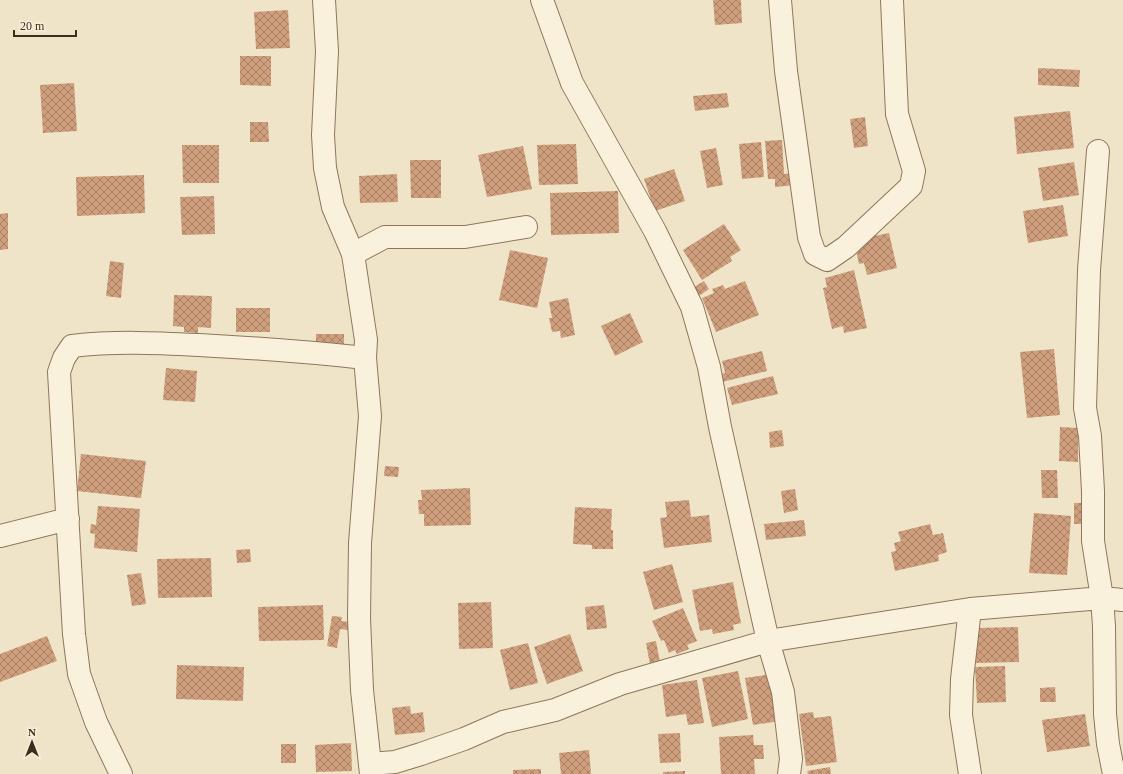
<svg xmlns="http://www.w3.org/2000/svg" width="1123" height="774" viewBox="0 0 1123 774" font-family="Georgia,serif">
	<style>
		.building { fill: url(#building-cross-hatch) }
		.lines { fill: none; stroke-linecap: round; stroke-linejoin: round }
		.minor-casing { stroke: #8d765c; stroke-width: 24 }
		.tertiary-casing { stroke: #8d765c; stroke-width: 24 }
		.minor { stroke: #faf1dc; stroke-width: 22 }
		.tertiary { stroke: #faf1dc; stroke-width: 22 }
	</style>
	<defs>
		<pattern id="building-cross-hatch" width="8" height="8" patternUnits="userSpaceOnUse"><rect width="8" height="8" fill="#cf9f7d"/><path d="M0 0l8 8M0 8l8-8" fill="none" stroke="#a98266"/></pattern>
	</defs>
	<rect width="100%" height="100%" fill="#f0e4c8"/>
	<path class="building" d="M713 0H741L742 23 715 25Z
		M288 10 290 48 256 49 254 12Z
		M240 56H271V86L240 85Z
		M1038 68 1080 70 1079 87 1038 85Z
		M74 83 77 131 43 133 40 85Z
		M727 93 729 107 695 111 693 96Z
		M1070 111 1074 148 1017 154 1014 117Z
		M865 117 868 146 854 148 850 119Z
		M250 122H268L269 142H250Z
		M782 140 784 174 793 173 794 185 775 187V179H768L765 141Z
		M761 142 764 177 742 179 739 144Z
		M576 144 578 184 539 185 537 145Z
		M182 145H219V183H183Z
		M523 146 532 189 487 197 478 155Z
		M716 148 723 185 707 188 700 151Z
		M410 160H441V198H411Z
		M1074 162 1079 195 1043 201 1038 168Z
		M674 169 685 201 655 211 644 179Z
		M397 174 398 202 360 203 359 176Z
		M144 175 145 213 77 216 76 177Z
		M618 191 619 233 551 235 550 193Z
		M214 196 215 234 182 235 180 197Z
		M1063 205 1068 236 1028 243 1023 211Z
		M8 213V249L0 250V214Z
		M724 224 741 250 730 257 732 261 702 280 683 250Z
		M889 233 897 268 867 275 864 263 859 264 856 250 861 248 859 239Z
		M510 250 548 258 537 308 499 300Z
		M110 261 124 263 121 298 106 296Z
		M854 270 867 328 844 333 843 326 832 329 823 288 827 287 825 278Z
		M704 281 709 289 696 298 691 289Z
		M745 281 759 315 716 332 702 298 714 293 712 289 723 285 725 289Z
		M174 295 212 296 211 328 198 327V333L184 332V327L173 326Z
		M568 298 575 335 561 338 560 331 552 332 549 318H552L549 302Z
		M236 308H270V332H236Z
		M630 313 643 342 615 356 601 326Z
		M316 334H344V345L316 346Z
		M1054 349 1060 415 1027 418 1020 352Z
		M762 351 767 371 718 383 716 375 725 373 722 361Z
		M166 368 197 371 195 402 163 400Z
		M773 376 778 394 732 405 727 388Z
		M1060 427 1078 428V462L1059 461Z
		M782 430 784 446 770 448 769 432Z
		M81 454 146 461 141 498 77 491Z
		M385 466 399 467 398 477 384 476Z
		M1041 470H1057L1058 498H1042Z
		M470 488 471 525 424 526V514H419L418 500H422L421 490Z
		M795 489 798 510 784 513 781 491Z
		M689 500 691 517 709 515 712 542 664 548 660 518 667 517 665 502Z
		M1074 503H1090V524H1074Z
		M98 506 140 509 137 552 94 548 95 534 90 533 91 524 96 525Z
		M575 507 612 509 611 530H613V549H592V545L573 544Z
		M1034 513 1071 516 1067 575 1029 573Z
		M804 520 806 536 766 540 764 524Z
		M930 524 933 535 943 533 947 552 938 555 939 561 895 571 891 552 896 551 894 543 901 541 898 532Z
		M250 549 251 562 237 563 236 550Z
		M211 558 212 597 158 598 157 559Z
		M672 564 683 602 654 610 643 572Z
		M141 573 146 604 132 606 127 575Z
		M733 582 741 623 733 625 734 630 713 634 712 629 700 631 692 590Z
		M491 602 493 648 459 649 458 603Z
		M323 605 324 640 259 641 258 607Z
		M604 605 607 628 587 630 585 607Z
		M683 608 697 641 687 645 689 649 677 654 675 650 669 653 664 640 661 641 652 621Z
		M332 616 342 617 341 621 349 622 348 630 340 629 337 648 327 646Z
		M1018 627 1019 662 976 663 975 628Z
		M570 634 583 671 547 684 534 647Z
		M47 636 57 661 0 682V654Z
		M656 641 660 662 650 664 646 643Z
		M528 643 538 683 510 690 500 650Z
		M177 665 244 667 243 701 176 699Z
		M1005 666 1006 702 977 703 975 667Z
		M738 671 748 719 712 727 702 678Z
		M772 674 780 721 753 725 745 678Z
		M697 680 704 723 688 725 686 714 666 717 662 685Z
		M1055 687 1056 702H1040V688Z
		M410 706 411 714 423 712 425 732 395 735 392 708Z
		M813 712 814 718 831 716 837 762 806 766 799 714Z
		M1085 714 1090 746 1047 752 1042 720Z
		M680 733 681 762 660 763 658 734Z
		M753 735 754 745H763L764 759H754L755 774H721L719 737Z
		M351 743 352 771 316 772 315 745Z
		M281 744H296V763H281Z
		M589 750 591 774H561L559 753Z
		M830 767 831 774H808L807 771Z
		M541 769V774H513V770Z
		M685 771V774H663V772Z"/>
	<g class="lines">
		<defs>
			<path id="minor" d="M542 0 572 83 655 231 692 307 709 367 720 427 768 641 783 692 791 759 789 774
				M780 0 786 71 809 237 815 254 827 260 846 247 911 186 914 171 897 114 892 0
				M1098 151 1089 270 1085 408 1090 436 1093 491V541L1102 598 1104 626 1105 714 1108 744 1114 774
				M353 254 385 237H465L526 227
				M0 536 68 519
				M370 764 395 762 421 754 464 739 503 722 555 710 620 684 768 641 970 609 1102 598 1123 600
				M121 774 96 722 79 674 74 634 59 372 64 358 72 346C114 341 157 343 199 345 255 348 310 352 365 358
				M970 774 961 715 962 679 970 609"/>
			<path id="tertiary" d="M324 0 327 51 323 135 325 168 333 207 353 254 366 340 365 358 370 416 360 543 359 618 362 690 371 774"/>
		</defs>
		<use href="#minor" class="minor-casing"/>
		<use href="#tertiary" class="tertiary-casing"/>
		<use href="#minor" class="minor"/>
		<use href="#tertiary" class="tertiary"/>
	</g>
	<g transform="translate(32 742)" stroke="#f7eed8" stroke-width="3" paint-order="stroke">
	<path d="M0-3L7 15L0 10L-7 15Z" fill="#3d2e20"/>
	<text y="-6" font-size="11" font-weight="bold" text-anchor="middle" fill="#3d2e20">N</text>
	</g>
	<path d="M14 30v6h62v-6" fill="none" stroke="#3d2e20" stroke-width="2"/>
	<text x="20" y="30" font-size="12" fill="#3d2e20" stroke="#f7eed8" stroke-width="3" paint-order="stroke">20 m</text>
</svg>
